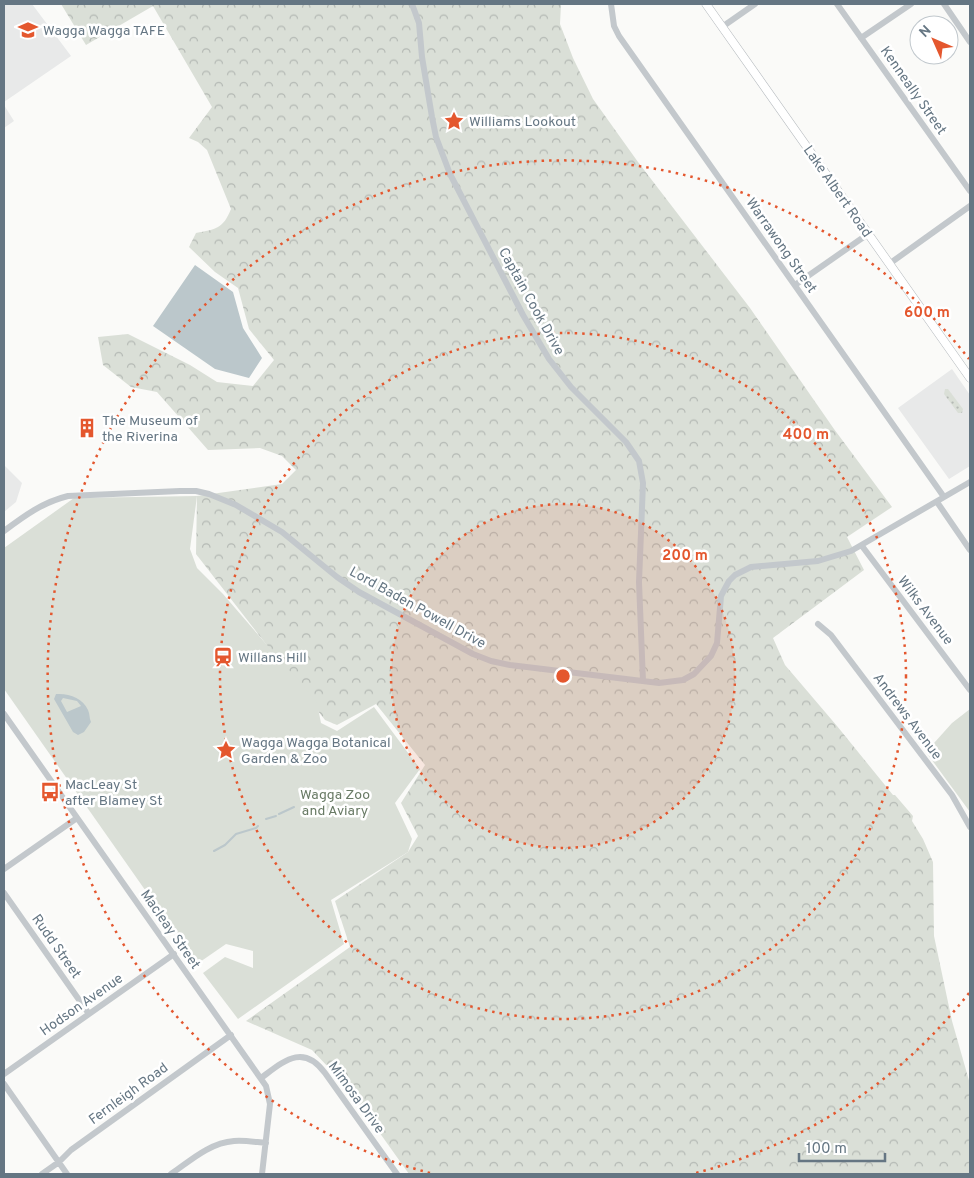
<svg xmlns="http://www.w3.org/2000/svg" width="974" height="1178" viewBox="0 0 974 1178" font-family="Overpass,sans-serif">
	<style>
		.built { fill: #e8e9e9 }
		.grass { fill: url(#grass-dots) }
		.forest { fill: url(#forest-crowns) }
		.park { fill: #dadfd7 }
		.water { fill: #bbc7cb; fill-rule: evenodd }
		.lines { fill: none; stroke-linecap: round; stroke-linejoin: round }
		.stream { stroke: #bbc7cb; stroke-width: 2 }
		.major-casing { stroke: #b5babe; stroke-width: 9 }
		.minor { stroke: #c3c8cc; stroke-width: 6 }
		.major { stroke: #fff; stroke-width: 8 }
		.ring { fill: none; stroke: #e4572e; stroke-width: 2.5; stroke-dasharray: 2.5 5 }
		.labels { text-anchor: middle; stroke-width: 5; stroke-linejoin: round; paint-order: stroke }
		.poi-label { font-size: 14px; fill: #657683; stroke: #fff; text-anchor: start }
		.street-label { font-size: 14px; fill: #657683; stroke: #fff }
		.park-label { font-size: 14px; fill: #687a64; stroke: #fff }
		.centre { fill: #e4572e; stroke: #fff; stroke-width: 2.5 }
		.ring-label { font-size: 15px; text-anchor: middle; font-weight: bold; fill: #e4572e; stroke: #fff; stroke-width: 5; stroke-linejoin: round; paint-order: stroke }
	</style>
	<defs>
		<pattern id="grass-dots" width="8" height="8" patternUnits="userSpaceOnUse" patternTransform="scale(1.25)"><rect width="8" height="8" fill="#dadfd7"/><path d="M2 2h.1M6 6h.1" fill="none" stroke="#b4b9b4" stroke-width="1.8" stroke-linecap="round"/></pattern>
		<pattern id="forest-crowns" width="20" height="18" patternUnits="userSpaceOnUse" patternTransform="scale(1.25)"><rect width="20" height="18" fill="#dadfd7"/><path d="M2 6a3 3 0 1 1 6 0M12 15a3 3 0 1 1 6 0" fill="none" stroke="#b4b9b4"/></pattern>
	</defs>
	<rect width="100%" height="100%" fill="#fafaf8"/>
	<path class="built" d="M4 4H32L71 56 4 102Z
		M4 105 14 121 4 128Z
		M952 369 970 395V466L949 479 898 408Z
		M4 465 22 483 16 502 4 512Z"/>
	<path class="grass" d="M945 389H948L963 409 962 413H958L944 394Z"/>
	<path class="forest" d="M61 4H561L560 24 573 58 593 99 638 162 750 308 834 429 892 507 847 537 864 570 773 638 785 665 837 726 893 795H895L913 816 912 821 923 839 933 862 934 936 952 1021 970 1084V1174H409L347 1087 312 1050 246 1021 350 947 335 901 408 852 418 836 401 803 425 765 376 704 337 725 325 720 196 554 197 496 282 484 296 470 282 456 260 448 208 450 157 392 131 387 103 365 98 337 128 334 190 365 217 382 253 386 274 360 249 329 238 288 215 272 189 247 196 233C216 229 223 229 231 209L207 150 198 142 189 138 212 107 153 6 86 45Z"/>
	<path class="park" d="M197 496 190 549 197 568 223 594 286 667 298 679 317 703 321 723 337 731 374 707 420 769 395 803 412 839 408 852 331 900 344 944 238 1019 203 973 225 957 253 968V951L226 944 197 964 4 689V548L74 498Z
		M970 709V812L926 752 952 723Z"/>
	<path class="water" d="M195 265 233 292 243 328 262 358 249 378 215 369 153 326Z
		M56 694C69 693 83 698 88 710 90 714 89 718 91 722L84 732 78 735 73 732 54 699ZM63 698 77 701 81 706 67 712 61 701Z"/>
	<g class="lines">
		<path class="stream" d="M279 814 294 807
			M266 819 276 816
			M214 851 225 845 236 834 256 828 258 826"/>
		<defs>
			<path id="major" d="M706 4 970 378"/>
		</defs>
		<use href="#major" class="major-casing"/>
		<path class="minor" d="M412 4 419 23 422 57 432 117 436 137 450 174 523 315 549 359 571 387 626 442 639 461 643 483 639 582 643 681
			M611 4 614 26 619 36 944 497
			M837 4 970 191
			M944 4 970 42
			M722 27 755 4
			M861 38 911 4
			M889 264 970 206
			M795 285 868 234
			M937 502 970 550
			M4 531C24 516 43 502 68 496L180 491H196L209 494 236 505 282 532 337 577 359 592 473 654 491 661 510 665 659 683 683 680 694 674 711 656 717 643 721 596 729 581 735 575 751 567 818 561 851 551 970 482
			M862 546 970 690
			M818 624 831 635 952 795 970 827
			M4 714 266 1086 270 1104 262 1174
			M4 869 77 818
			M4 893 89 1014
			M4 1074 174 954
			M261 1078C284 1061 303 1043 325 1073L397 1174
			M4 1084 67 1174
			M42 1174 59 1162 71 1150 231 1035
			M171 1174C190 1161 209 1143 234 1141 244 1140 255 1142 266 1143"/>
		<use href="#major" class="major"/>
	</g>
	<circle cx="563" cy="676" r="172" fill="#e4572e" fill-opacity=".12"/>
	<g class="ring">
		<circle cx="563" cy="676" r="172"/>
		<circle cx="563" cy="676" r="343"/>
		<path d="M969 993A515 515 0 0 1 696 1173M430 1173A515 515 0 1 1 969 359"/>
	</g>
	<defs>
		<symbol id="university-bare" viewBox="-9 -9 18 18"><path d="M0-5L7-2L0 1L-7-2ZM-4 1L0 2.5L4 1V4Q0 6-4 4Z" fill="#e4572e" stroke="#fff" stroke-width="2.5" paint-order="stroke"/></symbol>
		<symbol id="sight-bare" viewBox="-9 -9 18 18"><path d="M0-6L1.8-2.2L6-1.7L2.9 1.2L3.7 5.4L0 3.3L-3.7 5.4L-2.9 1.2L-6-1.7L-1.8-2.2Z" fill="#e4572e" stroke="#fff" stroke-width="2.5" paint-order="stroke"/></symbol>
		<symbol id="building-bare" viewBox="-9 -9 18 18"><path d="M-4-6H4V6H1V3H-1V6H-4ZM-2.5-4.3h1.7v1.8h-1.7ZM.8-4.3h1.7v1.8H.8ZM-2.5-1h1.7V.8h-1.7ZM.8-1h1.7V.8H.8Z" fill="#e4572e" stroke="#fff" stroke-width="2.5" paint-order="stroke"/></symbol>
		<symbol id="station-bare" viewBox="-9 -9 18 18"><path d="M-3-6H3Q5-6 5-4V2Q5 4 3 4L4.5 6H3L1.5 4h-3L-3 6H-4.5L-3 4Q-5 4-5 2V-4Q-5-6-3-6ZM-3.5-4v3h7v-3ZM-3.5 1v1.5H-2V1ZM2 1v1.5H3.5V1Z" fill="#e4572e" stroke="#fff" stroke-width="2.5" paint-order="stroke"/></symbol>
		<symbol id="bus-bare" viewBox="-9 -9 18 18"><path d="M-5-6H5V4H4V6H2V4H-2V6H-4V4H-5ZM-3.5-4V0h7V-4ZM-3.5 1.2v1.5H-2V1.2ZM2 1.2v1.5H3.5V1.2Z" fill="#e4572e" stroke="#fff" stroke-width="2.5" paint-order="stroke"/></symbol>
	</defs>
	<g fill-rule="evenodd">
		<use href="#university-bare" x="14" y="16" width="28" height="28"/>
		<use href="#sight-bare" x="440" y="107" width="28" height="28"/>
		<use href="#building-bare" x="73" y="414" width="28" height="28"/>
		<use href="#station-bare" x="209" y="643" width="28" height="28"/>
		<use href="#sight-bare" x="212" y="736" width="28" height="28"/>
		<use href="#bus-bare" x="36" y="778" width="28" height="28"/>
	</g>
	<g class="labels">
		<g class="poi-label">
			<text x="43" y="35">Wagga Wagga TAFE</text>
			<text x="469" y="126">Williams Lookout</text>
			<text x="102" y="425">The Museum of<tspan x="102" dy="16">the Riverina</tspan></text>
			<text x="238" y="662">Willans Hill</text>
			<text x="241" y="747">Wagga Wagga Botanical<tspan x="241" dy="16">Garden &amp; Zoo</tspan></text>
			<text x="65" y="789">MacLeay St<tspan x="65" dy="16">after Blamey St</tspan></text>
		</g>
		<g class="street-label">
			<text transform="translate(914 90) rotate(55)" y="5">Kenneally Street</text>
			<text transform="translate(838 191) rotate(55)" y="5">Lake Albert Road</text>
			<text transform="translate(782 245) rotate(55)" y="5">Warrawong Street</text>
			<text transform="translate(532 301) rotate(61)" y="5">Captain Cook Drive</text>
			<text transform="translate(418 607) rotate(29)" y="5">Lord Baden Powell Drive</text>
			<text transform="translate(926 610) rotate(53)" y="5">Wilks Avenue</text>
			<text transform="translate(908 716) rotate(53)" y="5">Andrews Avenue</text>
			<text transform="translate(171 929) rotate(55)" y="5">Macleay Street</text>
			<text transform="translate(57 946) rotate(55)" y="5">Rudd Street</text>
			<text transform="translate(81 1004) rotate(-35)" y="5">Hodson Avenue</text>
			<text transform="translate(128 1093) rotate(-36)" y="5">Fernleigh Road</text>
			<text transform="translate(357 1097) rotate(54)" y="5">Mimosa Drive</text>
		</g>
		<g class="park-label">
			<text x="335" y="799">Wagga Zoo<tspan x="335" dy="16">and Aviary</tspan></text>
		</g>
	</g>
	<circle cx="563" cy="676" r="8" class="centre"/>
	<g class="ring-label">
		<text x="927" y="317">600 m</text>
		<text x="806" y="439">400 m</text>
		<text x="685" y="560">200 m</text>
	</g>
	<rect width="974" height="1178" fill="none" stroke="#657683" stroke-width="10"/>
	<g transform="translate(934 40) rotate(315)"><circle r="24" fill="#ffffff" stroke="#c1c8cd"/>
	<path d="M0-4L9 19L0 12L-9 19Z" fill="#e4572e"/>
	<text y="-8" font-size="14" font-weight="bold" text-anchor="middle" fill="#657683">N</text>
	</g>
	<path d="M799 1153v8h86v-8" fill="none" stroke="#657683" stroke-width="2.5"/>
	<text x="806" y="1153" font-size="15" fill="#657683" stroke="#ffffff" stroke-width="4" paint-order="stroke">100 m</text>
</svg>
